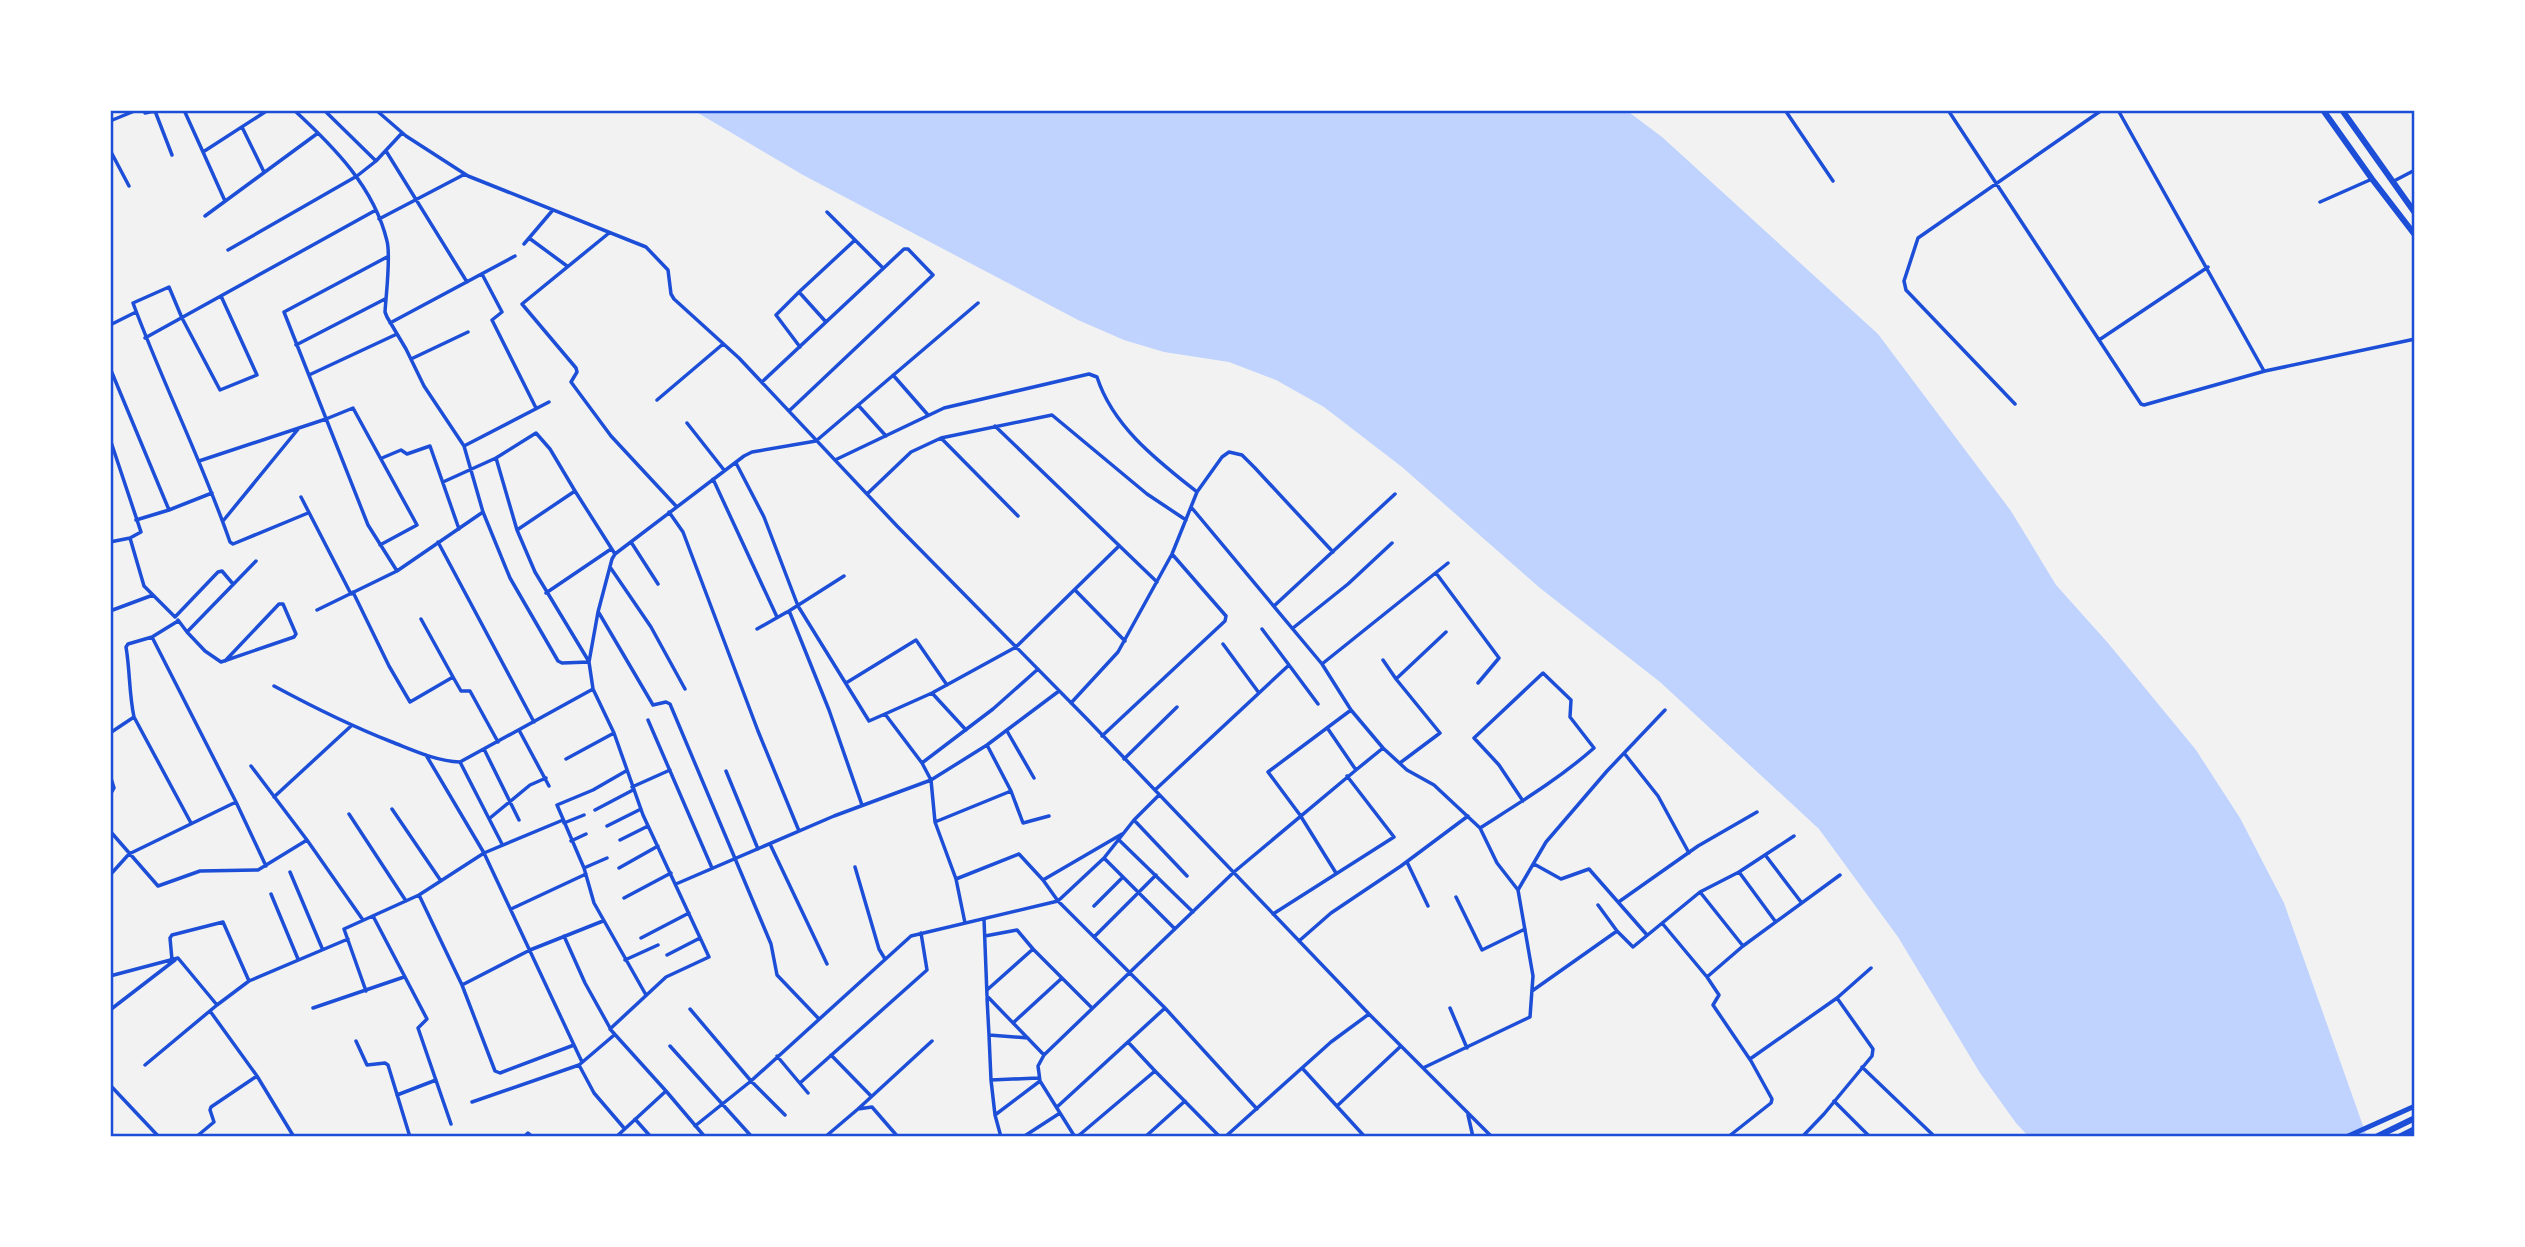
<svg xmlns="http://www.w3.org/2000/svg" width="2525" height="1247" viewBox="0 0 2525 1247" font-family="Quicksand,sans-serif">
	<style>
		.water { fill: #bfd3fe }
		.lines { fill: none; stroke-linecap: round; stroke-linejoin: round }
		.minor { stroke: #1d4ed8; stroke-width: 3.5 }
		.primary { stroke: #1d4ed8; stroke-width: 5 }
		.trunk { stroke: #1d4ed8; stroke-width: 6 }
		.neatline { fill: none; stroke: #1d4ed8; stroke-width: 2.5 }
	</style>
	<rect width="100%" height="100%" fill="#f2f2f2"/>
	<path class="water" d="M693 110H1626L1662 137 1878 334 2011 511 2056 585 2108 643 2196 750 2240 818 2284 903 2367 1137H2029L2016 1123 1980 1073 1898 937 1819 829 1660 682 1540 588 1402 467 1324 407 1276 380 1229 362 1164 352 1124 340 1078 320 803 175Z"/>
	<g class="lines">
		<path class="minor" d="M144 110 145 113 155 111 172 155
			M184 110 203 152
			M294 110C334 147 374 187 387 241 391 256 386 295 385 312L387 317 406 349 424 386 464 446 483 512 510 578 558 661 562 663 589 662
			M324 110 376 161 402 133
			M376 110 406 136 468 176 646 247 668 270 671 294 674 299 739 358 897 526 1087 719 1369 1014 1492 1137
			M1785 110 1833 181
			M1948 110 2141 404 2144 405 2265 371 2415 339
			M2118 110 2264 371
			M110 121 137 110
			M242 127 264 172
			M110 150 129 186
			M386 151 467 282
			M2392 182 2415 170
			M225 201 203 152 268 110
			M2320 202 2372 179
			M827 212 883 268
			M205 216 318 133
			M379 219 465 174
			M609 233 522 304 576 368 577 372 571 382 611 436 676 506
			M529 238 567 266
			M524 244 552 211
			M228 250 357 176 376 161
			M387 257 284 312 368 525 397 571
			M482 274 502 312 492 320 536 408
			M799 292 855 240
			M221 296 257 375 220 390 182 318 169 287 133 303C163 384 202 461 230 542L233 544 308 513
			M390 323 515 256
			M110 325 136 312
			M145 338 376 210
			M2099 340 2208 267
			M296 345 385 299
			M800 347 776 315 799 292 826 322
			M411 359 468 332
			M110 368 169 510
			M309 375 397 334
			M893 375 928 415
			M762 382 904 249H908L933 275 789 411
			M657 400 723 344
			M2015 404 1906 290 1904 281 1918 238 2102 110
			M858 405 886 436
			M687 423 724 470
			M995 426 1157 582
			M941 438 1018 516
			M110 439 141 532 130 538 110 542
			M464 446 549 402
			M382 458 401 450 407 454 430 446 459 529
			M496 458 517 530 535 572 588 660
			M835 460 944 408 1089 374 1097 377C1113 427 1158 461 1197 492
			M199 461 326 419 353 408 417 525 380 545
			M736 463 764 517 798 606 869 721 885 714
			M713 479 777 617
			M443 482 496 458 536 433 550 449 575 491
			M867 494 911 452 941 438 1052 415 1147 494 1186 520
			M301 497 351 594
			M1191 507 1322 664
			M669 512 683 532 758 731 799 831
			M136 520 169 510 212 493
			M223 521 299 428
			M517 530 575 491 615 554
			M130 538 144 586 175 617 218 572 222 571 233 584
			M438 542 534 722
			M631 542 658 584
			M610 567 651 627 685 689
			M1436 573 1499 658 1478 683
			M1076 591 1125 641
			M353 592 389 666 410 702 453 677 421 619
			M546 593 611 549
			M1274 606 1395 494
			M317 610 397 571 483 512
			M110 611 153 595
			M789 611 844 576
			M599 613 653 705 666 702 670 704 771 944 777 975 819 1019
			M178 620 187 632 256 561
			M178 621 152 637 128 644 126 647C130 670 129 694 134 717L191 823
			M1293 628 1348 584 1392 543
			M757 629 787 612 790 613 829 710 862 805
			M187 632 205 651 221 662 294 637 296 634 283 604H279L225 661
			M152 637 236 802
			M1223 644 1259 693
			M1383 660 1396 679
			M1289 665 1318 704
			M453 677 461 691H470L498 742
			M846 683 916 640 947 685
			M274 686C313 707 351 726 392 742 415 751 436 761 460 762L593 689
			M932 693 966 730
			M1071 703 1118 652 1172 554 1197 492 1222 457 1229 452 1242 455 1255 468 1333 552
			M1351 710 1322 664 1448 563
			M648 720 712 868
			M519 730 549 786
			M1007 731 1034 778
			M110 733 134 717
			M1102 736 1225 621 1226 616 1172 554
			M987 745 1011 791 935 822 931 780 987 745 1059 691
			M484 749 519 820
			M1624 753 1658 796 1689 853
			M566 759 614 733
			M1124 759 1177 707
			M460 762 502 844
			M922 763 885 714 932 693 1016 647 1118 547
			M1400 763 1440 733 1396 679 1446 632
			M251 766 307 840 363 920
			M1356 770 1383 748
			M626 771 593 790 557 805 584 868 594 903 646 995
			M726 771 758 849
			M110 775 114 788 110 795
			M632 787 670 770
			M1155 790 1289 665 1262 629
			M1011 791 1023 823 1049 816
			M274 797 351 726
			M392 809 441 881
			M595 810 633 790
			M349 814 406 901
			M490 818 530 785 546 778
			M1134 820 1187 876
			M935 822 956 879 965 923
			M564 823 584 815
			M607 826 641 809
			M110 831 158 886 200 871 258 870 307 840
			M1122 834 1043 880 1058 901 1104 858 1134 820 1159 795
			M1118 839 1193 912
			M620 840 648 826
			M571 841 586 834
			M770 844 827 964
			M1766 856 1801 902
			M1104 858 1175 929
			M1407 862 1428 906
			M1534 864 1561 879 1589 869 1647 935
			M855 867 879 949 885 959
			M584 868 607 858
			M619 868 658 846
			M290 872 322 948
			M1739 872 1775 921
			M1336 873 1300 815 1268 772 1351 710 1383 748 1407 770 1434 785 1480 828
			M110 875 129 854 236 802 266 866
			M956 879 1019 854 1043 880
			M676 884 834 816 931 780 922 763 993 709 1038 669
			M1518 890 1497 863 1480 828C1519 803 1559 779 1594 748L1570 717 1571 700 1543 673 1474 738 1499 765 1523 801
			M1700 892 1739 872 1794 836
			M271 894 298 959
			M419 895 462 985 495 1071 500 1073 574 1045 484 853 426 755
			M1456 897 1482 950 1525 929
			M624 898 671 873
			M1620 901 1698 846 1757 812
			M1598 905 1617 931
			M1094 906 1123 877
			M511 909 586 874
			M1273 914 1394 837 1347 776
			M373 916 427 1019 418 1028 451 1124
			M984 919 987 996 1044 1055
			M1662 923 1707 977 1743 946
			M564 936 585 983 610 1028
			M985 936 1017 930 1033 949 987 990
			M1094 937 1156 875
			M641 938 689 913
			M1299 941 1331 913 1401 866 1468 816
			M1033 949 1092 1008
			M667 955 700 938
			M172 960 170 938 172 935 223 922 249 981
			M625 960 658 945
			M110 976 178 958 217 1005 145 1065
			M1707 977 1719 995 1713 1005 1751 1061 1772 1099 1771 1103 1728 1137
			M462 985 530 950 603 921
			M366 991 344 929 419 895 484 853 563 820
			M1532 991 1617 931 1633 947 1700 892 1743 946 1840 875
			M987 998 989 1035 1028 1038
			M217 1005 249 981 348 939
			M313 1008 404 977
			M1165 1008 1257 1109
			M1450 1008 1467 1048
			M690 1009 751 1081 785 1115
			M110 1010 175 960
			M210 1011 257 1076 294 1137
			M1013 1023 1062 978
			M989 1035 991 1080 1038 1078
			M356 1041 367 1065 385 1063 388 1065 410 1137
			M574 1045 582 1062
			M670 1046 752 1137
			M831 1055 871 1096
			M777 1056 808 1093
			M1750 1059 1837 998 1871 968
			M579 1065 594 1093 624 1128
			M1862 1067 1934 1136
			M1423 1068 1530 1017 1533 976 1518 890 1546 842 1607 771 1665 710
			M1303 1069 1365 1137
			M1155 1071 1220 1137
			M991 1080 995 1115 1040 1081
			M800 1083 927 970 921 933
			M110 1085 159 1137
			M666 1091 610 1029 666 977 709 957 643 815 614 733 593 689 589 662 598 612 612 559 615 554 744 456 752 452 816 441 978 303
			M397 1095 436 1080
			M1834 1101 1870 1137
			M472 1102 579 1065 613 1036
			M1337 1106 1401 1046
			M858 1109 932 1041
			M995 1115 1001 1137
			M1468 1115 1473 1137
			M635 1119 651 1137
			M695 1126 751 1081 911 936 1058 901 1165 1008 1057 1107
			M196 1137 214 1122 210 1110 211 1107 257 1076
			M524 1137 528 1133 533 1137
			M616 1137 666 1091 705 1137
			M825 1137 858 1109 872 1107 898 1137
			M1023 1137 1060 1113
			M1075 1137 1040 1081 1038 1066 1044 1055 1234 872 1356 770 1328 729
			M1077 1137 1155 1071 1128 1042
			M1145 1137 1185 1101
			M1225 1137 1331 1042 1369 1014
			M1802 1137 1824 1114 1872 1056 1873 1049 1837 998"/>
		<path class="primary" d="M2346 1137 2415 1106"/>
		<path class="trunk" d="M2323 110 2372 179 2415 235
			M2342 110 2415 213
			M2376 1137 2415 1118
			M2399 1137 2415 1129"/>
	</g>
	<rect width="2525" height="1247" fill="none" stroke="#ffffff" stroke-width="224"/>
	<rect x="112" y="112" width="2301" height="1023" class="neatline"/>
</svg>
